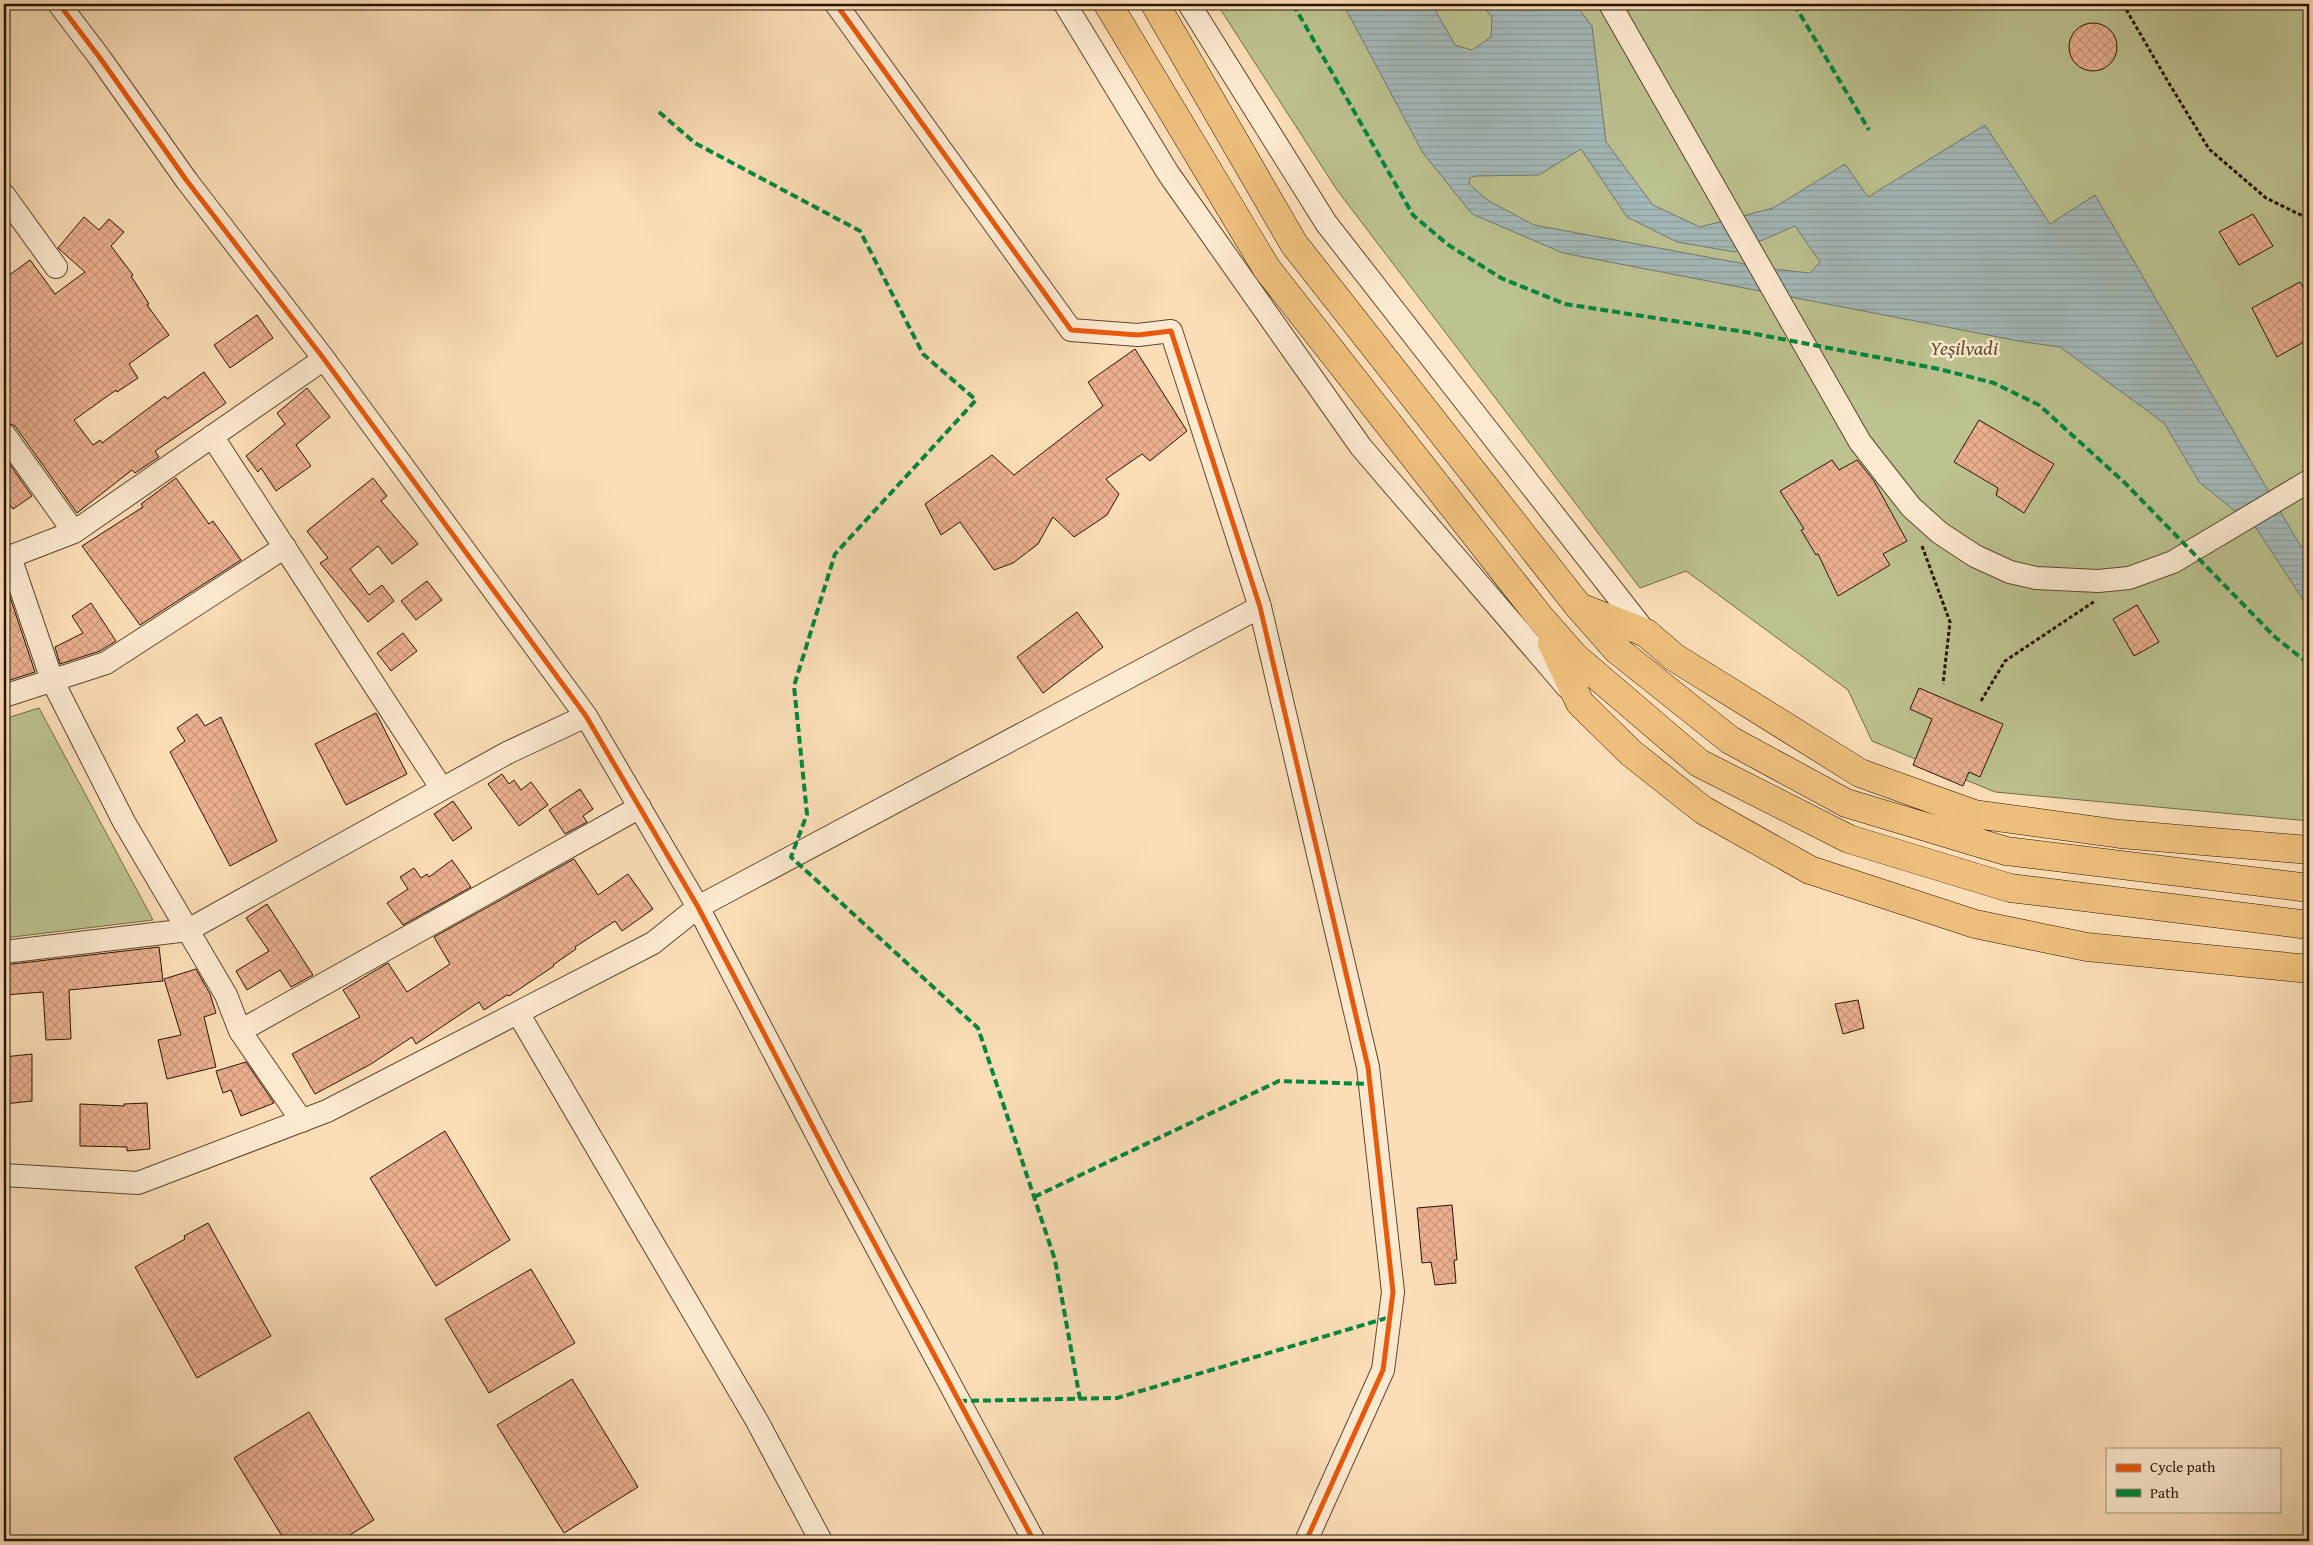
<svg xmlns="http://www.w3.org/2000/svg" width="2313" height="1545" viewBox="0 0 2313 1545" font-family="'Gentium Book Plus',serif">
	<style>
		.park { fill: #bcc290; stroke: #726b48 }
		.water { fill: url(#water-rules); stroke: #73776f; fill-rule: evenodd }
		.building { fill: url(#building-cross-hatch); stroke: #291401 }
		.lines { fill: none; stroke-linecap: round; stroke-linejoin: round }
		.minor-casing { stroke: #5e462e; stroke-width: 24 }
		.major-casing { stroke: #291401; stroke-width: 29 }
		.path { stroke: #291401; stroke-width: 3; stroke-dasharray: 4 2.5; stroke-linecap: butt }
		.minor { stroke: #fcead0; stroke-width: 22 }
		.major { stroke: #eebf7c; stroke-width: 28 }
		.quiet { stroke: #00873e; stroke-width: 4; stroke-dasharray: 8 4; stroke-linecap: butt }
		.cycleway-casing { stroke: #fcead0; stroke-width: 8 }
		.cycleway { stroke: #e8590c; stroke-width: 5 }
		.labels { text-anchor: middle; stroke-width: 5; stroke-linejoin: round; paint-order: stroke }
		.park-label { font-size: 20px; font-style: italic; fill: #5c5133; stroke: #fcead0 }
	</style>
	<defs>
		<pattern id="water-rules" width="6" height="5" patternUnits="userSpaceOnUse" patternTransform="scale(1.25)"><rect width="6" height="5" fill="#a4b9b9"/><path d="M0 2.5h6" fill="none" stroke="#8d9e9d"/></pattern>
		<pattern id="building-cross-hatch" width="8" height="8" patternUnits="userSpaceOnUse" patternTransform="scale(1.25)"><rect width="8" height="8" fill="#ecb091"/><path d="M0 0l8 8M0 8l8-8" fill="none" stroke="#ca967b"/></pattern>
	</defs>
	<rect width="100%" height="100%" fill="#fbdeb7"/>
	<filter id="stains"><feTurbulence type="fractalNoise" baseFrequency=".004" numOctaves="4"/><feColorMatrix values="0 0 0 0 .2 0 0 0 0 .09 0 0 0 0 .02 0 0 0 .5 -.17"/></filter>
	<radialGradient id="worn" r=".72"><stop offset=".6" stop-color="#630" stop-opacity="0"/><stop offset="1" stop-color="#630" stop-opacity=".3"/></radialGradient>
	<path class="park" d="M1217 4H2309V821L1995 792 1872 741 1848 690 1686 571 1640 588 1337 190Z
		M39 708 153 920 4 938V719Z"/>
	<path class="water" d="M1343 4H1432L1455 45 1472 50 1491 37 1492 18 1482 4H1575L1592 26 1606 142 1653 205 1700 227 1773 208 1845 164 1868 197 1985 125 2050 224 2095 195 2300 545 2309 557V609L2256 528 2199 482 2164 423 2060 347 2024 342 1563 253 1472 214 1423 153ZM1581 149 1627 217 1677 242 1735 252 1795 226 1820 262 1810 273 1772 269 1534 225 1489 201 1469 184 1470 178 1475 176 1539 175Z"/>
	<path class="building" d="M2069 47a24 24 0 1 1 48 0a24 24 0 1 1-48 0Z
		M2253 214 2273 246 2239 265 2219 232Z
		M84 217 99 230 109 219 124 232 111 246 133 275 131 276 149 304 147 305 169 335 129 364 138 378 117 392 116 390 74 420 93 445 100 440 102 443 165 396 167 399 204 372 226 403 155 451 159 457 135 473 132 470 77 513 15 426 4 421V279L30 260 55 294 85 272 58 248Z
		M2300 282 2309 298V339L2277 357 2252 308Z
		M257 315 273 338 230 368 214 345Z
		M1135 349 1187 431 1150 461 1142 454 1106 479 1119 494 1107 515 1074 537 1053 517 1038 544 1013 563 994 570 960 522 941 535 925 504 992 455 1014 475 1103 406 1088 382Z
		M307 388 330 417 296 445 311 466 276 491 261 468 258 472 246 456 285 424 277 413Z
		M1979 420 2054 464 2024 513 1996 495 1998 488 1954 462Z
		M4 456 32 496 13 509 4 496Z
		M1832 460 1839 470 1857 460 1874 481 1907 541 1883 554 1890 565 1838 596 1818 554 1816 555 1801 530 1804 529 1780 491Z
		M176 478 209 524 213 521 241 560 140 625 82 546 143 507 141 504Z
		M373 478 387 496 381 501 418 544 392 564 378 546 350 569 369 595 382 585 394 601 368 622 320 563 328 558 307 531Z
		M4 579 35 672 4 682Z
		M427 581 442 600 416 620 401 601Z
		M91 603 116 641 100 651 60 664 55 647 83 633 72 616Z
		M2137 605 2159 642 2134 656 2113 619Z
		M1077 612 1103 647 1043 693 1017 657Z
		M403 633 417 651 391 671 377 653Z
		M1919 688 2003 724 1980 777 1969 772 1963 786 1913 765 1932 719 1910 709Z
		M376 713 407 774 346 805 315 744Z
		M197 714 205 726 221 717 277 841 230 866 170 752 185 741 177 728Z
		M502 774 509 784 514 780 521 790 531 782 548 805 519 826 488 784Z
		M580 789 593 809 583 816 587 822 565 834 549 810Z
		M453 801 472 828 453 841 434 814Z
		M574 859 598 895 628 874 653 909 622 931 615 921 575 947 576 949 553 965 554 966 509 996 507 995 484 1010 479 1002 416 1044 412 1037 371 1064 315 1094 292 1054 360 1017 343 990 388 963 407 992 450 964 434 937Z
		M452 860 471 887 403 925 387 903 408 889 400 877 414 868 421 878 427 874 429 877Z
		M267 904 313 975 291 987 280 970 247 990 236 971 269 951 246 918Z
		M159 947 163 981 69 990 71 1039 46 1040 43 992 4 995V965Z
		M196 969 210 994 216 1013 204 1017 216 1067 167 1079 158 1040 181 1035 164 979Z
		M1858 1000 1864 1028 1843 1034 1835 1004Z
		M32 1054V1101L4 1104V1057Z
		M246 1062 274 1103 241 1116 231 1090 223 1093 216 1071Z
		M147 1103 150 1149 127 1151V1147L80 1146V1104L124 1106V1104Z
		M445 1131 510 1240 436 1286 370 1178Z
		M1452 1205 1457 1260H1454L1456 1283 1435 1285 1431 1262 1422 1263 1417 1208Z
		M208 1223 271 1336 197 1378 135 1267 185 1239 184 1236Z
		M531 1269 575 1343 489 1393 445 1319Z
		M572 1379 638 1487 564 1533 497 1425Z
		M309 1412 374 1520 340 1541H285L234 1458Z"/>
	<g class="lines">
		<defs>
			<path id="minor" d="M59 4 100 58 187 181 324 359 586 716 698 907 840 1179 1034 1541
				M836 4 1071 330 1138 335 1171 331 1260 607 1368 1067 1393 1292 1383 1370 1306 1541
				M1065 4 1168 173 1361 447 1567 687
				M1189 4 1326 223 1646 633
				M1610 4 1860 442 1911 507 1940 533 1975 556 2010 572 2036 578 2098 581 2129 578 2173 562 2309 481
				M4 195 56 267
				M4 434 74 532
				M212 436 442 789
				M10 557 52 680 124 822 226 995 240 1031 302 1121
				M4 559 74 532 324 359
				M4 696 106 663 285 547
				M4 952 188 930 507 753 586 716
				M518 1013 757 1421 821 1541
				M240 1031 640 807
				M4 1175 138 1183 327 1111 653 943 698 907 1260 607"/>
			<path id="major" d="M1108 4 1267 269 1539 616 1575 657 1699 763 1849 839 2010 888 2309 925
				M1155 4 1294 244 1579 607 1617 650 1730 740 1846 803 2006 851 2309 888
				M1582 608 1646 633 1674 657 1860 773 1974 814 2120 834 2309 850
				M1552 643 1580 703 1631 753 1703 810 1810 870 1975 924 2087 947 2309 969"/>
		</defs>
		<use href="#minor" class="minor-casing"/>
		<use href="#major" class="major-casing"/>
		<path class="path" d="M2123 4 2167 80 2209 149 2266 198 2309 219
			M1922 546 1950 622 1943 684
			M1981 701 2005 661 2095 601"/>
		<use href="#minor" class="minor"/>
		<use href="#major" class="major"/>
		<path class="quiet" d="M1293 4 1413 215 1447 244 1501 278 1565 304 1745 332 1939 369 1994 383 2039 405 2124 482 2275 637 2309 664
			M1794 4 1869 130
			M659 112 695 143 860 231 923 354 976 400 835 554 794 686 807 814 791 857 978 1028 1055 1260 1080 1399
			M1034 1197 1279 1081 1370 1084
			M959 1401 1117 1398 1390 1317"/>
		<defs>
			<path id="cycleway" d="M59 4 100 58 187 181 324 359 586 716 698 907 840 1179 1034 1541
				M836 4 1071 330 1138 335 1171 331 1260 607 1368 1067 1393 1292 1383 1370 1306 1541"/>
		</defs>
		<use href="#cycleway" class="cycleway-casing"/>
		<use href="#cycleway" class="cycleway"/>
	</g>
	<g class="labels">
		<g class="park-label">
			<text x="1964" y="355">Yeşilvadi</text>
		</g>
	</g>
	<rect width="2313" height="1545" fill="none" stroke="#fbdeb7" stroke-width="20"/>
	<rect x="5" y="5" width="2303" height="1535" fill="none" stroke="#291401" stroke-width="2.5"/>
	<rect x="10" y="10" width="2293" height="1525" fill="none" stroke="#291401"/>
	<rect x="2106" y="1448" width="175" height="65" fill="#fcead0" stroke="#a8947d"/>
	<rect x="2116" y="1464" width="25" height="8" fill="#e8590c" stroke="#a8947d"/>
	<text x="2150" y="1472" font-size="15" fill="#291401">Cycle path</text>
	<rect x="2116" y="1489" width="25" height="8" fill="#00873e" stroke="#a8947d"/>
	<text x="2150" y="1498" font-size="15" fill="#291401">Path</text>
	<rect width="100%" height="100%" filter="url(#stains)"/>
	<rect width="100%" height="100%" fill="url(#worn)"/>
</svg>
